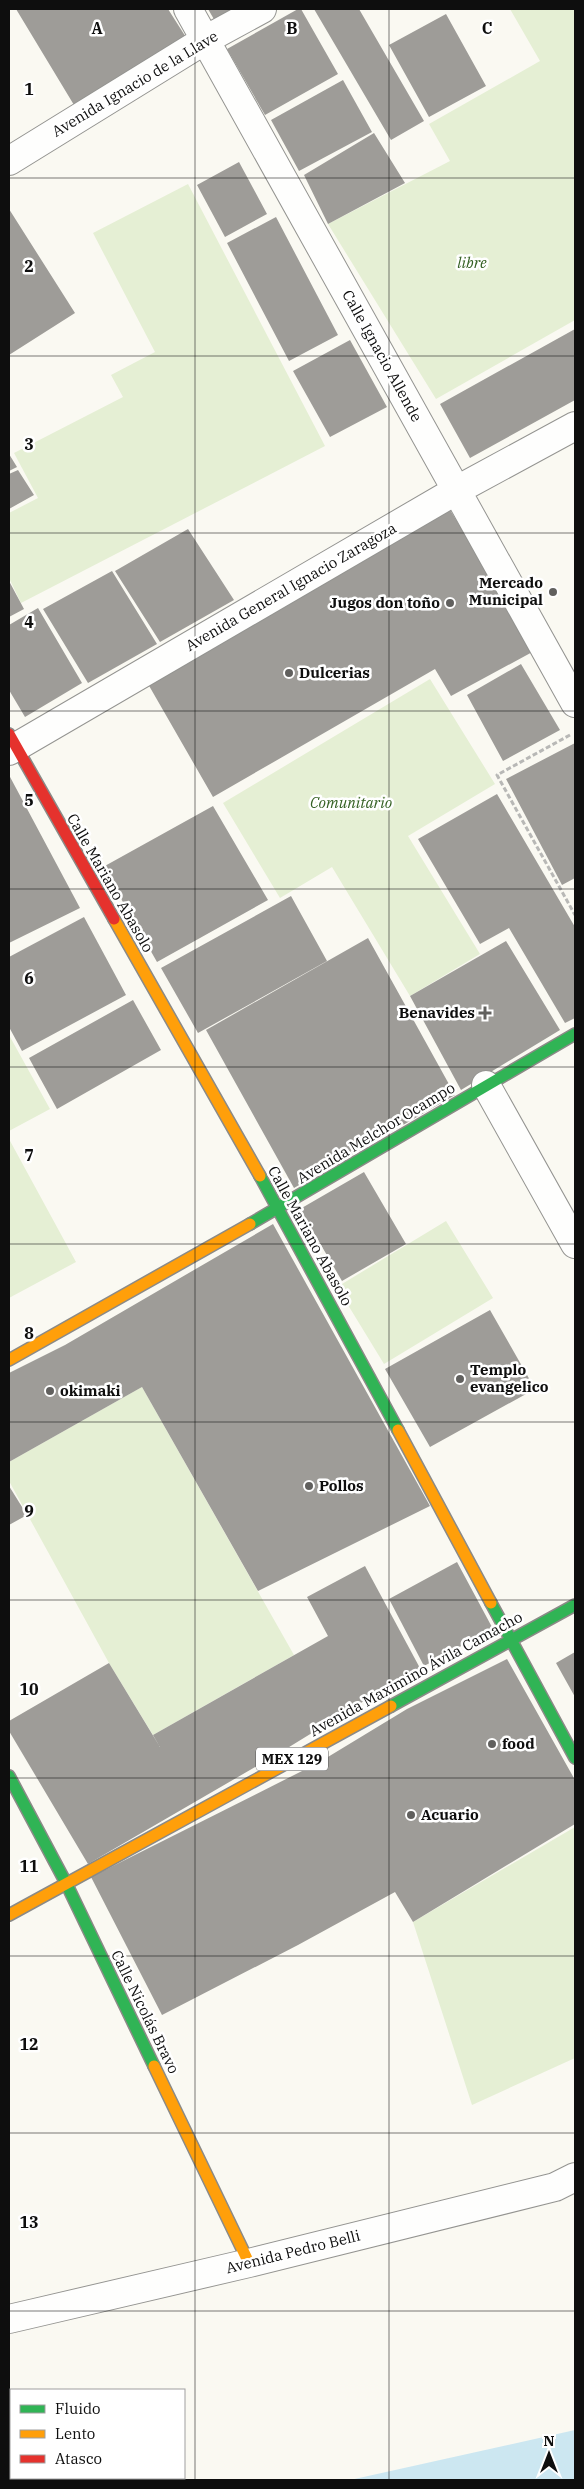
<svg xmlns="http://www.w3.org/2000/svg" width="584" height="2489" viewBox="0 0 584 2489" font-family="'IBM Plex Serif',serif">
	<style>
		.green { fill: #e5efd4 }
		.water { fill: #cce7f1 }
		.building { fill: #9e9c98 }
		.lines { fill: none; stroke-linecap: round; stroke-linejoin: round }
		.street-casing { stroke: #949491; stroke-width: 30 }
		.fast-casing { stroke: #8b8a87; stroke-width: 14 }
		.slow-casing { stroke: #8b8a87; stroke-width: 14 }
		.jam-casing { stroke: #8b8a87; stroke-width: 14 }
		.path { stroke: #b8b8b6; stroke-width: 3; stroke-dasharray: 5 2.5; stroke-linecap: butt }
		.street { stroke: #fefefd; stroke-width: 28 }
		.fast { stroke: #30b455; stroke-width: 11 }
		.slow { stroke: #ff9f0a; stroke-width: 11 }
		.jam { stroke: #e5322d; stroke-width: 11 }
		.grid { fill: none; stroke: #0e0e0e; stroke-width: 1; stroke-opacity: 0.55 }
		.poi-dot { fill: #61605e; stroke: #fff; stroke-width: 2 }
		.labels { text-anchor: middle; stroke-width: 5; stroke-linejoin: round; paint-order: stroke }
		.shield { fill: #fff; stroke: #565656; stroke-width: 1 }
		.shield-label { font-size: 14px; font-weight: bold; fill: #0e0e0e }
		.street-label { font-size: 15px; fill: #0e0e0e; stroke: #fff }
		.park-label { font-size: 15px; font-style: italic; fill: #346023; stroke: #fff }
		.poi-label { font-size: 15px; font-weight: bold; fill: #0e0e0e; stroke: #fff; text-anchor: start }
		.grid-label { font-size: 16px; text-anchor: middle; font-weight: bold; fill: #0e0e0e; stroke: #fff; stroke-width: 5; stroke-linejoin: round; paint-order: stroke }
	</style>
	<rect width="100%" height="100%" fill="#faf9f2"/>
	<path class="green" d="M510 9H575V320L436 399 328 224 450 161 429 124 540 61Z
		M188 184 325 446 21 603 9 578V513L38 498 14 453 123 397 111 375 155 352 93 233Z
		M430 679 495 784 408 836 480 954 410 996 332 867 280 898 223 803Z
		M9 1035 50 1109 9 1131Z
		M9 1139 76 1262 9 1298Z
		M446 1221 493 1298 384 1364 337 1287Z
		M142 1387 294 1655 153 1735 109 1663 9 1481V1462Z
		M575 1827V2058L472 2105 413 1922Z"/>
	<path class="water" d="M575 2430V2480H350Z"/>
	<path class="building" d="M16 9H168L189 42 77 110Z
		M208 9H238L215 21Z
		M298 9H301L338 74 265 115 227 49Z
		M314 9H359L424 121 391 140Z
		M446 14 486 86 429 117 389 45Z
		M343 80 372 132 299 171 271 120Z
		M374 133 405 183 328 224 304 175Z
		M239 162 267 214 225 237 197 185Z
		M9 209 75 313 9 355Z
		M276 217 338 335 289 361 227 243Z
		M575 329V400L470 458 440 404Z
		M350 340 387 407 330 437 293 371Z
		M9 454 17 467 9 471Z
		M18 470 34 495 9 509V474Z
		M447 505 536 650 451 696 435 669 213 797 144 677Z
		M188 529 234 600 160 642 115 571Z
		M112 571 157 644 88 683 43 609Z
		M9 581 24 609 9 617Z
		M38 608 82 683 25 717 9 690V625Z
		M521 664 560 730 503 761 467 695Z
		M575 743V878L562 885 506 779Z
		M9 775 80 908 9 943Z
		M497 794 575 927V1018L565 1023 509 928 480 944 418 839Z
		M213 806 268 900 157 962 103 867Z
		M291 896 327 961 198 1033 161 968Z
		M84 917 126 995 22 1051 9 1027V957Z
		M368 938 455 1095 294 1188 206 1030Z
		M506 941 560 1030 461 1090 410 996Z
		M133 1000 161 1050 57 1109 29 1058Z
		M364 1172 406 1244 342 1281 300 1209Z
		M273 1224 430 1506 258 1591 142 1387 9 1462V1373L65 1345Z
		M490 1310 535 1389 430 1447 385 1369Z
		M9 1486 27 1515 9 1525Z
		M457 1562 493 1629 424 1666 389 1599Z
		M365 1566 421 1670 364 1701 281 1752 88 1864 9 1731V1721L109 1663 160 1747 153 1735 328 1636 307 1597Z
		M575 1652V1697L556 1663Z
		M507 1659 575 1780V1824L413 1922 395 1892 298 1945 162 2015 91 1877 318 1763 407 1709Z"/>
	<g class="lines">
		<defs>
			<path id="street" d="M188 9 575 703
				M9 161 205 40 262 9
				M9 751 457 490 575 426
				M486 1085 575 1244
				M9 2319 249 2263 555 2187 575 2177"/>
			<path id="fast" d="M260 1176 398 1430
				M250 1224 575 1034
				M491 1603 575 1758
				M391 1706 575 1605
				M9 1776 66 1883 154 2066"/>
			<path id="slow" d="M114 919 260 1176
				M9 1360 250 1224
				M398 1430 491 1603
				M9 1915 391 1706
				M154 2066 249 2263"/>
			<path id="jam" d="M9 734 114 919"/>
		</defs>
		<use href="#street" class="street-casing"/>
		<use href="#fast" class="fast-casing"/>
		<use href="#slow" class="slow-casing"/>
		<use href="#jam" class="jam-casing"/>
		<path class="path" d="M570 735 497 775 575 915"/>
		<use href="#street" class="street"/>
		<use href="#fast" class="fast"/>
		<use href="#slow" class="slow"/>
		<use href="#jam" class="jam"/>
	</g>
	<path class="grid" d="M195 9V2480M389 9V2480M9 178H575M9 356H575M9 533H575M9 711H575M9 889H575M9 1067H575M9 1244H575M9 1422H575M9 1600H575M9 1778H575M9 1956H575M9 2133H575M9 2311H575"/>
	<g class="poi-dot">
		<circle cx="553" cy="592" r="5"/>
		<circle cx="450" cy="603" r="5"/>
		<circle cx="289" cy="673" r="5"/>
		<path d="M482.5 1005.5h5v5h5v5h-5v5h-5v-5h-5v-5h5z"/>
		<circle cx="460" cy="1379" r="5"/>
		<circle cx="50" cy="1391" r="5"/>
		<circle cx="309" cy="1486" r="5"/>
		<circle cx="492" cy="1744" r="5"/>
		<circle cx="411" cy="1815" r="5"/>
	</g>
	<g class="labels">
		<rect class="shield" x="256" y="1747.5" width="72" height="23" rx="4"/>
		<g class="shield-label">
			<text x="292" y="1764">MEX 129</text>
		</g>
		<g class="street-label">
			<text transform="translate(135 84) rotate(-31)" y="5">Avenida Ignacio de la Llave</text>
			<text transform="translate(382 356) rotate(61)" y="5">Calle Ignacio Allende</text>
			<text transform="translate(291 587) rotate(-30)" y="5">Avenida General Ignacio Zaragoza</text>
			<text transform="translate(110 883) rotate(60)" y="5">Calle Mariano Abasolo</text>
			<text transform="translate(376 1133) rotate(-31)" y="5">Avenida Melchor Ocampo</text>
			<text transform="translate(310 1236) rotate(61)" y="5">Calle Mariano Abasolo</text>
			<text transform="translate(416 1674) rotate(-29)" y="5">Avenida Maximino Ávila Camacho</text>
			<text transform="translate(145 2012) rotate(64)" y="5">Calle Nicolás Bravo</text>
			<text transform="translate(293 2252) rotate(-14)" y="5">Avenida Pedro Belli</text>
		</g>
		<g class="park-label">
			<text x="472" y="268">libre</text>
			<text x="351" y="808">Comunitario</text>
		</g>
		<g class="poi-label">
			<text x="543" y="588" text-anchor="end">Mercado<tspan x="543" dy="17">Municipal</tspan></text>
			<text x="440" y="608" text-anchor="end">Jugos don toño</text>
			<text x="299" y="678">Dulcerias</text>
			<text x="475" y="1018" text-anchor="end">Benavides</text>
			<text x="470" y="1375">Templo<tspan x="470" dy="17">evangelico</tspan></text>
			<text x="60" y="1396">okimaki</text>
			<text x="319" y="1491">Pollos</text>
			<text x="502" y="1749">food</text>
			<text x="421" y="1820">Acuario</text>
		</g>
	</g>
	<g class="grid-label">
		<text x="97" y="34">A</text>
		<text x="292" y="34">B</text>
		<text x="487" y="34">C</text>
		<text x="29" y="95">1</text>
		<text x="29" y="272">2</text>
		<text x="29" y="450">3</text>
		<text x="29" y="628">4</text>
		<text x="29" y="806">5</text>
		<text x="29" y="984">6</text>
		<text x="29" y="1161">7</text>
		<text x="29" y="1339">8</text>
		<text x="29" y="1517">9</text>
		<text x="29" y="1695">10</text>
		<text x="29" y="1872">11</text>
		<text x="29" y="2050">12</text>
		<text x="29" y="2228">13</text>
	</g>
	<rect width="584" height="2489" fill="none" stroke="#0e0e0e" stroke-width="20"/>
	<rect x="10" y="2389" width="175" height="90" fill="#ffffff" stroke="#9f9f9f"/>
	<rect x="20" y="2405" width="25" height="8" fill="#30b455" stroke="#9f9f9f"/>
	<text x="55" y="2414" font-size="15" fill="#0e0e0e">Fluido</text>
	<rect x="20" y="2430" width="25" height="8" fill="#ff9f0a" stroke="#9f9f9f"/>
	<text x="55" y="2439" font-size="15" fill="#0e0e0e">Lento</text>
	<rect x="20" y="2455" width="25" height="8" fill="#e5322d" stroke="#9f9f9f"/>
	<text x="55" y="2464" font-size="15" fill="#0e0e0e">Atasco</text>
	<g transform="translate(549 2454)" stroke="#ffffff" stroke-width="4" paint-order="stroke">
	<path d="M0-4L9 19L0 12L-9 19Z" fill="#0e0e0e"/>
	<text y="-8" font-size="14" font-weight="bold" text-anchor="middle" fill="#0e0e0e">N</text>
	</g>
</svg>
